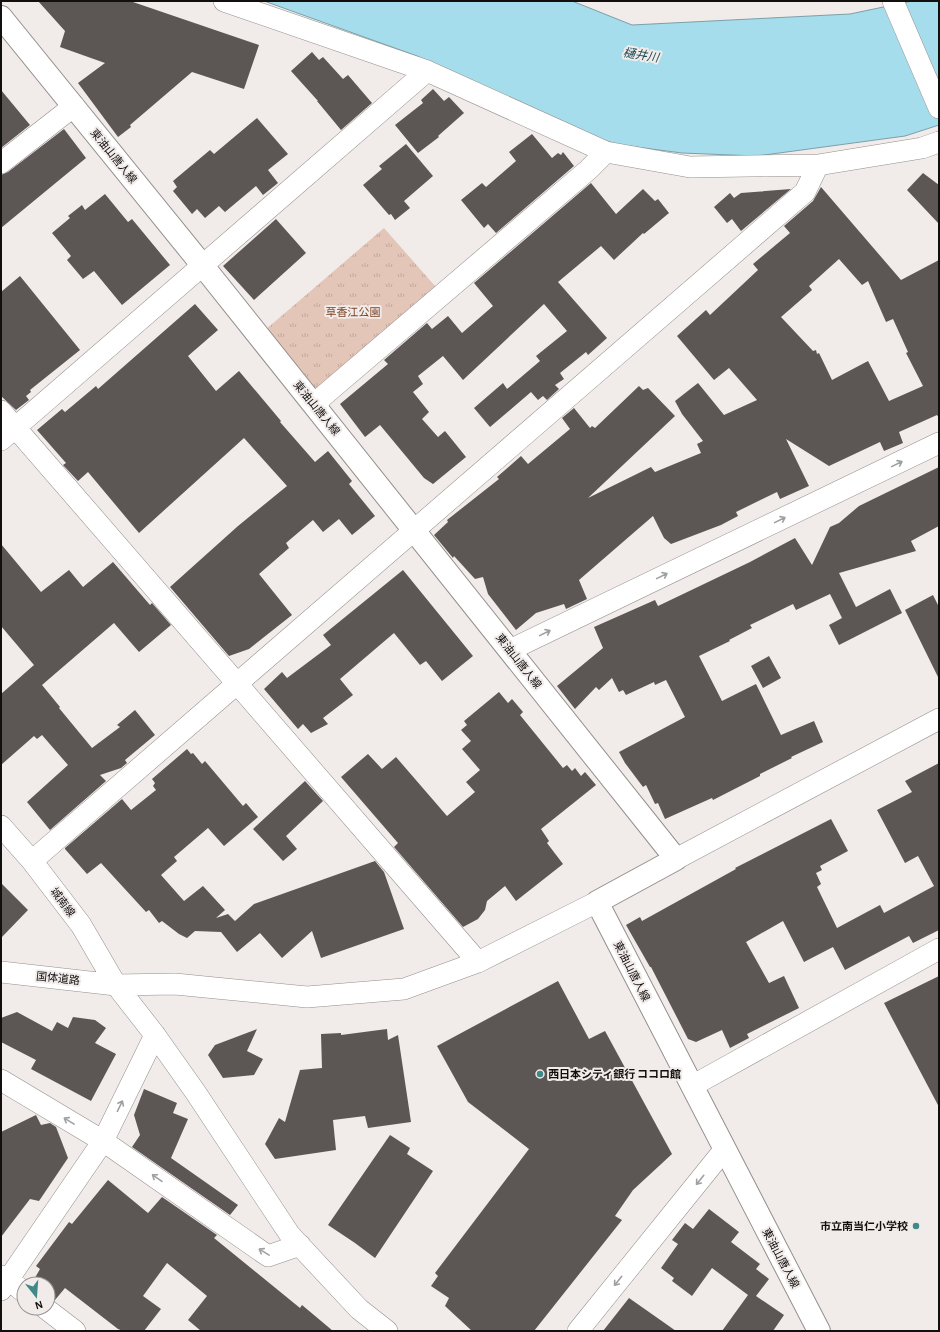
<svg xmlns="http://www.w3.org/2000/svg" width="940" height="1332" viewBox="0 0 940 1332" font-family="'Alegreya Sans','Noto Sans JP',sans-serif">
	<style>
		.grass { fill: url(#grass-tufts) }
		.water { fill: #a6ddec; stroke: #7aa0aa }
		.building { fill: #5c5755; fill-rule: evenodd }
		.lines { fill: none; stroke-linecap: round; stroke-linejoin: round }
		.minor-casing { stroke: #948f8c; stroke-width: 22 }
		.major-casing { stroke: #948f8c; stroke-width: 24 }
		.minor { stroke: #fff; stroke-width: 21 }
		.major { stroke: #fff; stroke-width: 22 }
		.oneway { stroke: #a09f9f }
		.poi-dot { fill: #408989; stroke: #f1ebe9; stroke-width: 1.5 }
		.labels { text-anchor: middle; stroke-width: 4; stroke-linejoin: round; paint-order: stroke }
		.street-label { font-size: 11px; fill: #12100f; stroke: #f1ebe9 }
		.park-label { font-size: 11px; fill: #7e4426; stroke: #f1ebe9 }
		.poi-label { font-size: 11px; font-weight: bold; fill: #12100f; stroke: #f1ebe9; text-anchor: start }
		.water-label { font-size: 12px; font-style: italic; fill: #1d4c57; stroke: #f1ebe9 }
	</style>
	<defs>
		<pattern id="grass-tufts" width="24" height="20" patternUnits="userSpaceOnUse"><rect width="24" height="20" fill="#e4c6b8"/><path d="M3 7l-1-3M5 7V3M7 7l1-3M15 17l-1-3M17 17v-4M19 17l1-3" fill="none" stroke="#c3a99d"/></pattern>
	</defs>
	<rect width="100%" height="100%" fill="#f1ebe9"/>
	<path class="grass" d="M384 228 442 294 322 397 264 331Z"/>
	<path class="water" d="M264 1H572L632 25 850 14 912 1H939V125L905 136 757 156 682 153 621 145 584 135 417 56Z"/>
	<path class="building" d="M38 1H130L259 45 244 89 192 72 130 125 131 127 118 137 78 83 105 63 60 47 65 31Z
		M312 52 319 60 323 57 343 79 348 75 372 103 341 130 317 101H318L291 71Z
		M433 89 444 101 449 97 464 113 438 136 439 137 418 153 395 125 423 103 421 100Z
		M1 90 30 125 1 148Z
		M257 118 288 154 268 170 278 183 263 195 256 186 225 212 219 206 205 218 197 209 192 214 173 191 177 187 173 181 210 150 214 154Z
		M64 129 86 158 1 228V175L8 172Z
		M532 134 552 158 558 153 561 155 563 152 574 166 496 233 488 224 484 228 461 200 482 183 486 187 516 161 509 152Z
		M406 144 433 176 404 201 410 208 395 220 391 214 389 215 363 185 382 169 379 166Z
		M923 173 939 185V224L907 190Z
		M591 183 616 214 643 189 655 201 658 199 669 213 644 234 643 233 614 260 601 246 558 282 607 338 588 355 586 352 560 373 564 379 555 385 559 389 547 400 543 396 538 400 531 392 490 427 474 408 503 383 507 389 540 361 536 356 567 331 544 304 463 380 443 356 418 376 423 384 413 392 429 412 422 419 438 437 445 431 466 457 433 484 424 478 380 425 365 437 340 404 388 364 384 360 427 323 432 329 448 316 462 333 493 306 474 283Z
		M821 187 901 280 939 260V418L937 415 899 432 903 443 884 451 880 442 829 466 786 439 809 486 780 499 777 492 736 512 738 516 721 525 671 544 664 538 653 516 579 580 587 599 566 609 564 604 536 613 516 630 488 594 483 577 475 579 454 556 453 558 434 535 448 522 447 520 499 479 497 477 521 456 528 464 570 429 562 418 574 408 590 428 592 426 595 428 639 386 643 390 648 388 675 416 588 498 651 467 655 472 701 453 697 444 703 441 682 414 675 401 698 383 724 415 757 400 729 368 714 380 677 336 706 310 710 315 758 270 753 264 790 233 784 226 813 201ZM839 259 862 285 868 281 886 322 893 319 908 352 906 353 923 386 889 401 868 361 832 380 819 353 817 354 816 350 813 351 781 317 812 290 809 286Z
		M791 189 741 231 732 219 727 223 714 207 730 193 734 198 741 193Z
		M105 194 128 222 132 219 170 265 122 305 94 271 83 279 67 260 71 256 52 233 70 218 68 216 82 205 85 210Z
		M276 219 306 253 254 300 223 266Z
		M20 276 80 350 30 390 31 392 26 396 29 400 16 410 1 396V292Z
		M195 304 218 330 188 356 216 391 239 371 281 421 280 422 315 462 328 451 352 481 349 484 375 516 352 535 339 519 323 532 313 520 286 543 289 548 259 574 292 615 249 649 229 656 170 587 238 526 287 486 244 438 139 533 88 472 78 481 63 465 66 463 37 430 62 409 65 412 96 386 98 389Z
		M939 467V526L911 541 916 551 839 573 856 607 890 589 902 613 839 645 829 625 842 618 830 594 796 610 793 604 750 625 752 628 729 640 730 641 699 656 722 701 756 684 781 735 814 721 823 742 791 757 792 758 760 774V776L713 800 712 798 665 819 658 803 655 804 646 785 643 787 625 763 619 752 685 717 666 680 655 685 654 682 626 695 623 690 619 692 612 678 599 690 596 687 575 709 557 686 603 648 594 627 655 600 658 606 750 562 795 538 812 565 830 527 839 523 859 506Z
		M1 544 41 592 69 570 83 587 113 562 150 605 152 603 171 625 139 652 114 623 42 685 60 707 59 708 92 748 120 727 117 725 135 710 155 735 125 760 127 763 121 768 100 775 106 781 50 830 27 802 68 765 42 735 37 739 34 736 1 765V694L34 665 1 626Z
		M403 570 473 656 442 681 426 661 420 665 394 633 340 679 353 695 323 718 328 724 311 733 303 724 298 729 264 689 282 672 287 678 331 645 323 635Z
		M933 595 939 607V679L905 610Z
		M769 656 781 678 763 688 751 666Z
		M499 692 508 703 512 699 523 712 520 715 563 768 567 765 572 771 575 768 581 776 585 772 596 785 541 829 549 841 547 843 563 864 516 901 505 886 487 901 485 910 478 919 463 927 394 847 398 843 341 777 368 754 382 769 396 757 447 816 475 792 466 782 480 770 462 749 471 741 461 730 467 725 464 721Z
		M187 749 191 754 193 753 202 764 205 761 243 806 246 803 258 817 224 846 208 828 174 857 177 861 161 875 184 901 203 886 225 910 216 918 228 914 235 921 254 904 375 861 384 872 404 929 321 958 312 931 282 958 260 933 237 952 221 932 195 931 187 938 179 934 162 921 159 923 149 910 146 912 101 863 87 874 65 849V848L122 799 131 810 156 790 153 786 155 783 152 779Z
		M939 763V930L913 943 909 936 845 970 833 947 804 962 783 921 746 942 769 983 784 976 799 1008 747 1034 749 1038 730 1048 722 1030 696 1042 688 1039 651 967H650L626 925 640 917 642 921 736 869 735 868 831 819 848 851 820 866 822 870 816 873 821 884 817 887 837 928 880 905 884 913 934 886 918 856 905 863 877 810 912 792 905 781Z
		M305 781 323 801 286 836 297 849 283 861 253 829Z
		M1 883 28 910 1 938Z
		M939 976V1107L884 1003Z
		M558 981 589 1039 605 1031 672 1154 633 1190 615 1216 622 1220 534 1331H472L445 1306 449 1298 431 1286 438 1276 435 1273 529 1149 468 1102 437 1046Z
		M17 1012 52 1031 57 1022 68 1028 73 1017 95 1020 106 1028 95 1043 116 1054 91 1101 31 1069 36 1060 1 1042V1018Z
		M257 1029 247 1051 263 1059 254 1075 223 1078 208 1055 215 1045Z
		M387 1029 388 1040 398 1035 411 1122 368 1128 365 1116 333 1120 336 1150 275 1159 265 1144 279 1118 285 1122 300 1070 322 1068 321 1034 341 1033V1035Z
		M144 1089 177 1103 173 1113 188 1119 171 1158 238 1205 230 1215 132 1147 140 1135 134 1115Z
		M36 1115 41 1125 50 1123 56 1127 68 1158 39 1201 30 1199 1 1237V1132Z
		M390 1135 410 1148 407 1154 433 1171 375 1258 355 1243 328 1225Z
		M108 1180 148 1213 162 1197 217 1235 214 1238 300 1308 302 1305 333 1331H201L188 1320 207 1296 167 1263 143 1296 161 1309 144 1331H123L118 1329 65 1288 55 1300 48 1297V1284L32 1283 40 1269 36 1266 69 1222 72 1224Z
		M709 1209 739 1232 731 1242 760 1264 756 1269 769 1279 756 1296 784 1315 773 1331H722L748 1295 712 1268 692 1296 672 1281 674 1278 661 1268 678 1244 672 1240 685 1223 693 1229Z
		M629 1298 676 1331H603Z"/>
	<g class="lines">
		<defs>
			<path id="minor" d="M224 1 427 71 606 152 690 167 818 165 922 148 939 142
				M893 1 939 108
				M1 163 74 106
				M315 406 322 397 588 170 606 152
				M1 411 478 962
				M1 440 427 71
				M510 650 939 443
				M1 826 32 861 81 925 116 985 155 1035 196 1093 290 1235 359 1309 387 1331
				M676 859 939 719
				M32 861 805 192 818 165
				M1 972 116 985 175 984 307 997 404 989 478 962 597 902
				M1 1080 103 1141 268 1256 300 1245
				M692 1086 939 949
				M1 1276 9 1280 24 1292
				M1 1290 103 1141 155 1035
				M45 1308 75 1331
				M578 1331 724 1150"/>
			<path id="major" d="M1 17 203 266 676 859 597 902 819 1331"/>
		</defs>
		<use href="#minor" class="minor-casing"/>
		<use href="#major" class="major-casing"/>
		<use href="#minor" class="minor"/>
		<use href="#major" class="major"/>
	</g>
	<defs><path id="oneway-shaft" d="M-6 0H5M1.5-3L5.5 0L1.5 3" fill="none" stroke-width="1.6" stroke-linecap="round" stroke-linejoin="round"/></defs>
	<g class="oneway">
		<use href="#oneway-shaft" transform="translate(897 464) rotate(-26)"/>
		<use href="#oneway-shaft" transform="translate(780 520) rotate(-26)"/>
		<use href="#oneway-shaft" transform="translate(662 576) rotate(-26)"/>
		<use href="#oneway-shaft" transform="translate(545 633) rotate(-26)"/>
		<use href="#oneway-shaft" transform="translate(120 1106) rotate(-64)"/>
		<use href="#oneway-shaft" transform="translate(69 1121) rotate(-149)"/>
		<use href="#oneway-shaft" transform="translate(157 1178) rotate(-145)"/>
		<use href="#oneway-shaft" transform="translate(700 1180) rotate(129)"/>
		<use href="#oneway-shaft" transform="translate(264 1252) rotate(-149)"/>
		<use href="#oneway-shaft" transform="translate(618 1281) rotate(129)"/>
	</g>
	<g class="poi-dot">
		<circle cx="540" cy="1074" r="4"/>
		<circle cx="916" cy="1226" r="4"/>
	</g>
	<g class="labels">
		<g class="street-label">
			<text transform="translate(114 156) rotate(51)" y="4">東油山唐人線</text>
			<text transform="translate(317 408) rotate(51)" y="4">東油山唐人線</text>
			<text transform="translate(519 661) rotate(52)" y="4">東油山唐人線</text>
			<text transform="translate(63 902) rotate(53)" y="4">城南線</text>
			<text transform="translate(632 971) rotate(63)" y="4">東油山唐人線</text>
			<text transform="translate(58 978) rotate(6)" y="4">国体道路</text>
			<text transform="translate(781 1258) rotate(62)" y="4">東油山唐人線</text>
		</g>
		<g class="park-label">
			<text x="353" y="316">草香江公園</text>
		</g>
		<g class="poi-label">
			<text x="548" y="1078">西日本シティ銀行 ココロ館</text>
			<text x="908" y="1230" text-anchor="end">市立南当仁小学校</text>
		</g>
		<g class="water-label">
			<text transform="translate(641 55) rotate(9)" y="4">樋井川</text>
		</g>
	</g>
	<rect width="940" height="1332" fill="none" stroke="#12100f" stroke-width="4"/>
	<g transform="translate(36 1296) rotate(163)"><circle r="19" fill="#f1ebe9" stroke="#989392"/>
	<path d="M0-3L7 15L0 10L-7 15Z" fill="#408989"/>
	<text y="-6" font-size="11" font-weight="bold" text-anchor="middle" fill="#12100f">N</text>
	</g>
</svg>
